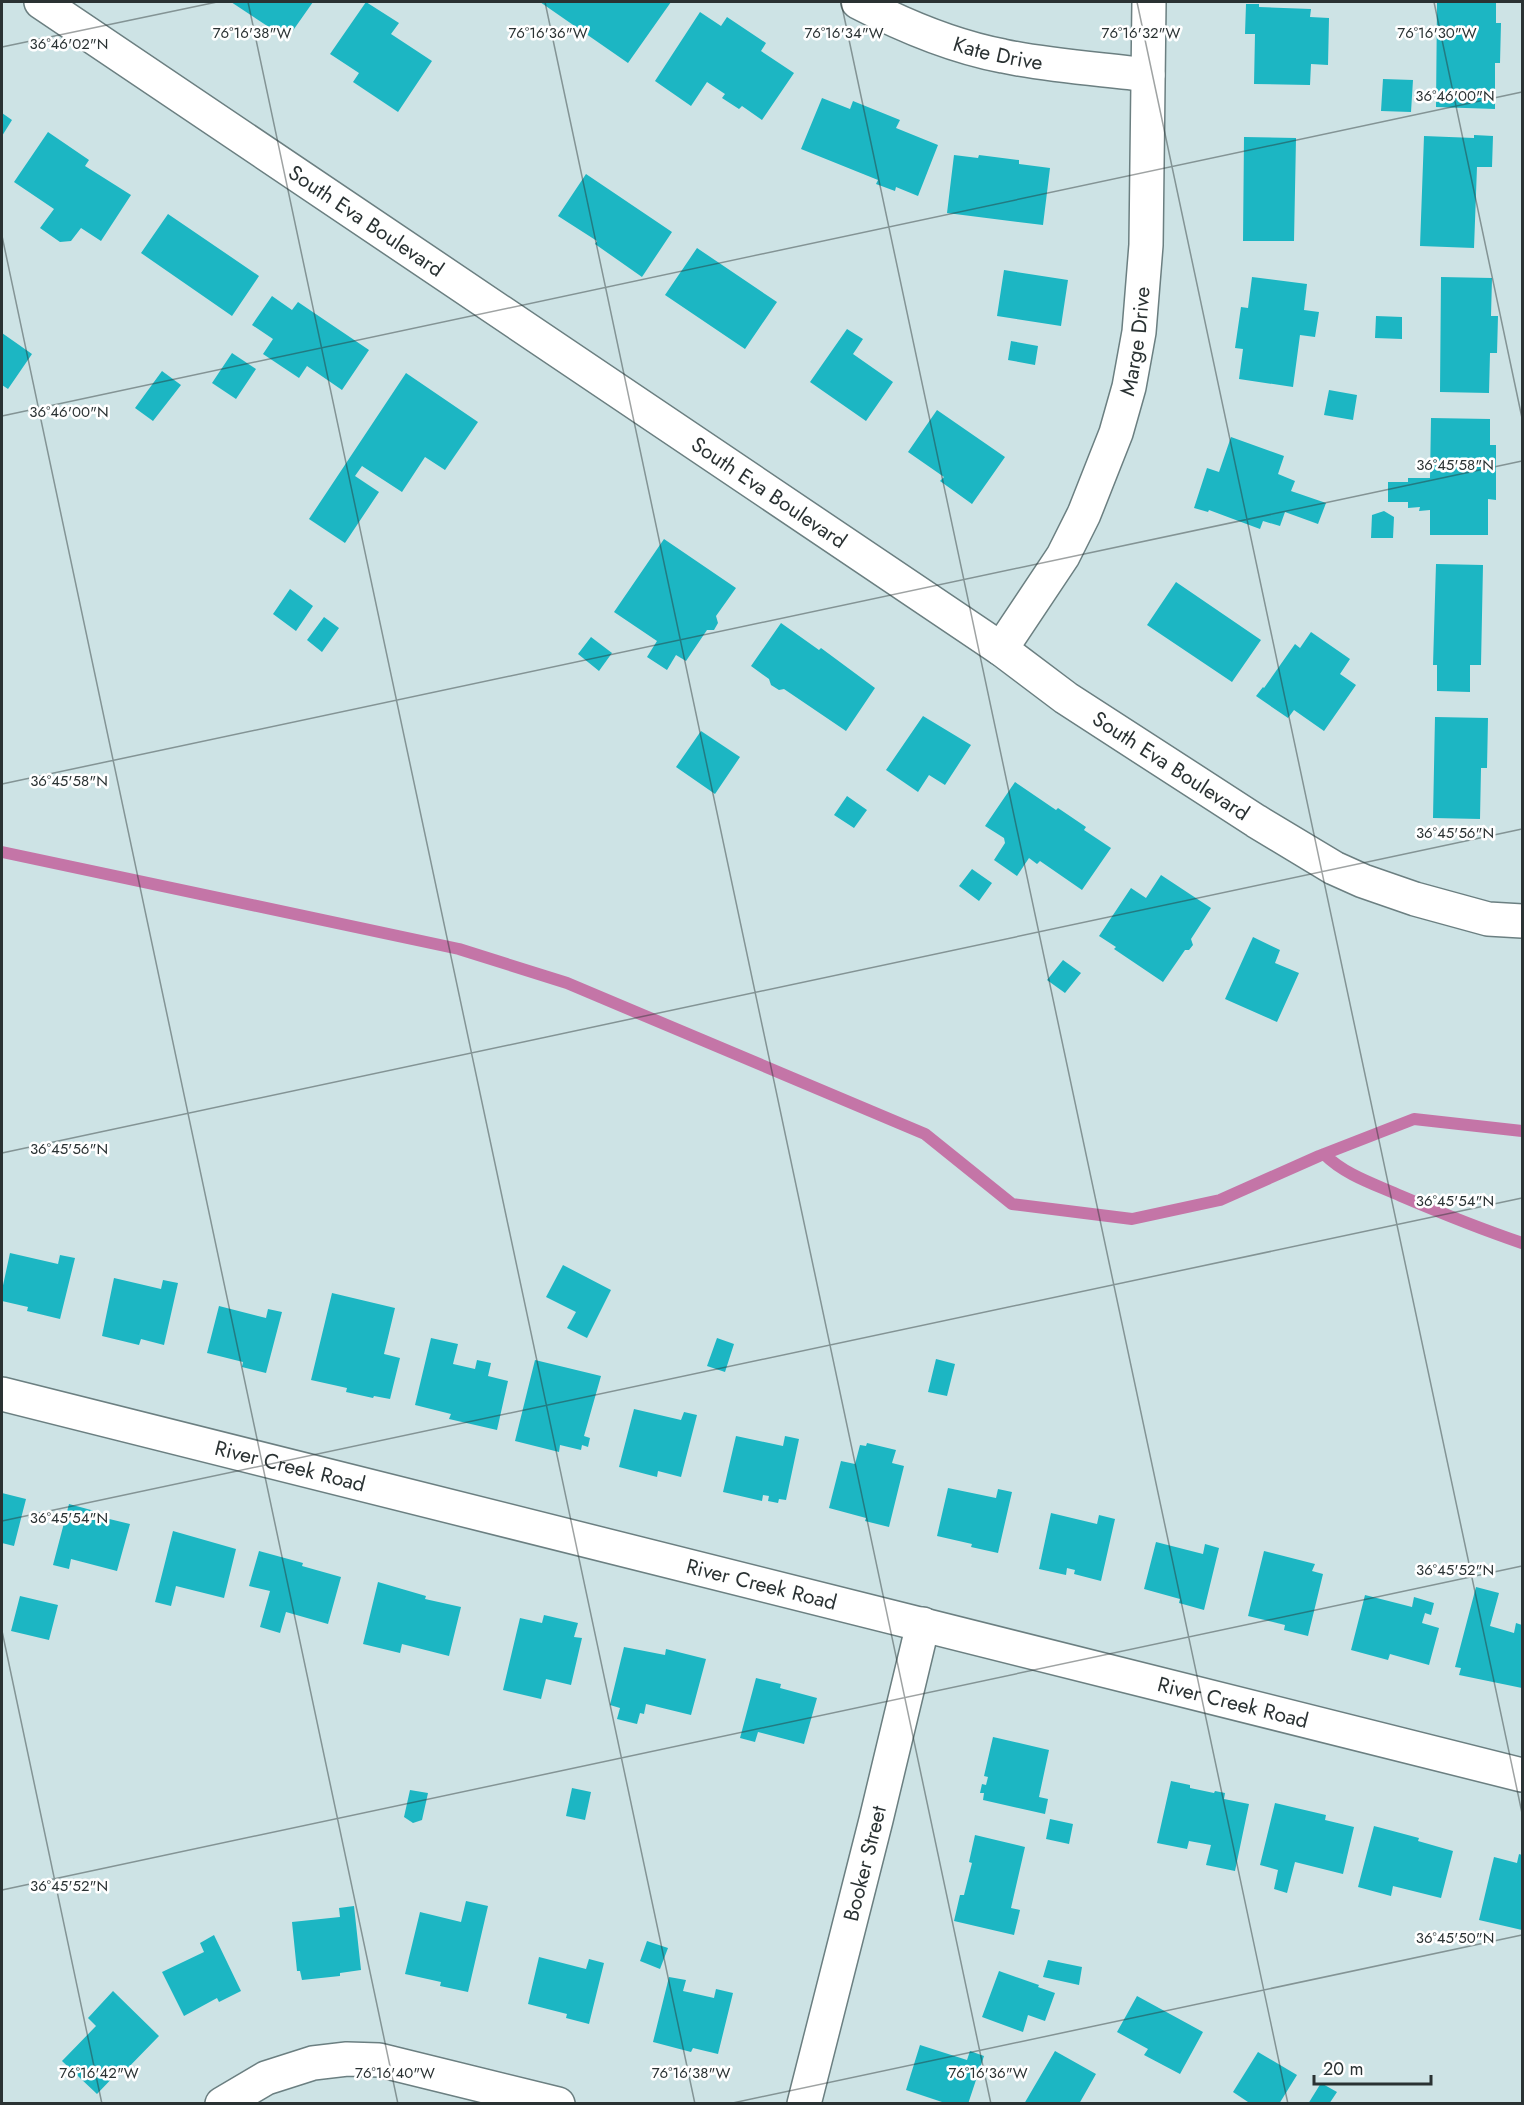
<svg xmlns="http://www.w3.org/2000/svg" width="1524" height="2105" viewBox="0 0 1524 2105" font-family="Jost,sans-serif">
	<style>
		.lines { fill: none; stroke-linecap: round; stroke-linejoin: round }
		.stream { stroke: #c475a7; stroke-width: 12 }
		.building { fill: #1cb6c3 }
		.minor-casing { stroke: #6b7f81; stroke-width: 36 }
		.minor { stroke: #fff; stroke-width: 33 }
		.ticks { fill: none; stroke: #2a3233; stroke-width: 1.5; stroke-opacity: 0.45 }
		.labels { text-anchor: middle; stroke-width: 5; stroke-linejoin: round; paint-order: stroke }
		.street-label { font-size: 21px; fill: #2a3233; stroke: #fff }
		.ticks-label { font-size: 15px; text-anchor: middle; fill: #2a3233; stroke: #fff; stroke-width: 5; stroke-linejoin: round; paint-order: stroke }
	</style>
	<rect width="100%" height="100%" fill="#cde3e5"/>
	<g class="lines">
		<path class="stream" d="M2 852 459 949 567 983 925 1134 1012 1204 1132 1219 1220 1200 1319 1156 1414 1119 1522 1131
			M1324 1154C1345 1175 1374 1184 1401 1196 1441 1213 1481 1229 1522 1243"/>
	</g>
	<path class="building" d="M231 2H313L287 39Z
		M366 2 399 23 391 34 432 61 398 112 353 82 359 73 330 54Z
		M540 2H671L628 63Z
		M1437 2H1496V23H1501L1500 63H1495V109L1436 107Z
		M1246 4H1259V7L1311 9 1310 17 1329 18 1328 65 1311 64 1310 85 1254 84 1255 34H1245Z
		M700 12 721 26 727 17 766 43 761 51 794 73 762 120 742 106 739 109 722 98 725 94 707 82 691 106 655 81Z
		M1383 79 1413 80 1411 112 1381 111Z
		M822 98 850 109 853 101 900 120 896 128 938 145 918 196 896 187 895 191 876 184 878 180 801 149Z
		M2 113 12 120 2 136Z
		M48 132 89 160 85 166 131 195 101 241 81 228 71 241 60 242 40 228 54 209 14 182Z
		M1474 135 1493 136 1492 167H1477L1474 248 1420 246 1424 136 1474 138Z
		M1244 137 1296 138 1294 241H1243Z
		M954 155 978 158 979 155 1019 160V164L1050 168 1043 225 947 213Z
		M586 174 672 232 642 277 595 244 597 241 558 216Z
		M168 214 259 276 232 316 141 253Z
		M697 248 777 302 745 349 665 295Z
		M1004 270 1068 280 1061 326 997 316Z
		M1252 277 1307 284 1304 310 1319 312 1315 337 1300 335 1293 387 1239 379 1243 349 1235 348 1241 307 1248 308Z
		M1441 277 1492 278 1491 316H1498L1497 353H1490L1489 393 1440 392Z
		M272 296 292 310 298 302 369 350 342 390 307 366 299 378 263 354 273 339 252 325Z
		M1376 316 1402 317V339L1375 338Z
		M847 329 863 339 853 354 893 382 866 421 810 382Z
		M2 333 32 354 8 389 2 385Z
		M1011 341 1038 346 1035 365 1008 360Z
		M232 353 256 369 236 399 212 383Z
		M162 371 181 385 153 421 135 408Z
		M406 373 478 422 445 470 425 457 402 492 362 466 355 476 379 492 345 543 309 519Z
		M1329 390 1357 395 1353 420 1324 415Z
		M937 410 1005 457 972 504 940 481 944 477 908 452Z
		M1431 418 1490 419V445H1496V500L1488 499V535H1430V510L1419 511 1420 507 1408 508V502H1388V482H1408V478H1430Z
		M1231 437 1284 456 1278 474 1295 481 1291 491 1326 503 1318 524 1285 512 1280 526 1263 521 1260 529 1209 510 1208 512 1194 508 1207 468 1219 472Z
		M1384 511 1394 517 1393 538H1371L1372 515Z
		M664 539 736 588 716 616 718 623 714 630H707L686 661 676 655 667 670 647 657 657 641 614 612Z
		M1436 564 1483 565 1481 665H1470V692L1437 691V665H1433Z
		M1176 582 1261 640 1232 682 1147 625Z
		M290 589 313 606 296 631 273 614Z
		M324 617 339 628 322 652 307 640Z
		M781 623 819 650 821 648 875 688 846 731 784 689 779 690 771 685 769 679 751 666Z
		M1311 632 1350 659 1340 674 1356 685 1324 731 1294 710 1288 718 1256 696 1263 687 1264 688 1295 644 1300 648Z
		M591 637 612 653 599 671 578 654Z
		M923 716 971 745 945 785 929 775 918 792 886 770Z
		M1435 717 1488 718 1487 768H1481L1480 819 1433 818Z
		M701 731 740 757 715 794 676 767Z
		M1015 782 1056 810 1058 808 1086 827 1084 830 1111 848 1082 890 1040 861 1037 864 1029 858 1017 876 994 860 1005 843 1004 838 985 826Z
		M847 796 867 810 854 828 834 815Z
		M972 869 992 883 979 901 959 886Z
		M1161 875 1211 908 1191 939 1193 945 1189 950H1185L1163 982 1114 949 1116 947 1099 936 1131 888 1146 898Z
		M1253 937 1280 950 1275 963 1299 973 1277 1022 1225 999Z
		M1063 960 1081 973 1065 993 1047 980Z
		M10 1253 58 1264 60 1255 75 1258 60 1319 27 1311 28 1307 2 1301V1290Z
		M563 1265 611 1290 587 1338 567 1328 576 1312 546 1297Z
		M114 1278 161 1289 163 1280 178 1283 164 1345 141 1339 139 1345 102 1336Z
		M332 1293 395 1308 384 1354 400 1358 390 1399 374 1396 373 1398 346 1392 347 1388 311 1380Z
		M219 1306 266 1318 268 1309 282 1312 266 1373 242 1367 243 1362 207 1353Z
		M431 1338 458 1344 453 1364 475 1369 477 1360 491 1363 488 1376 508 1381 497 1430 449 1419 451 1414 415 1405Z
		M717 1338 734 1344 725 1372 707 1366Z
		M936 1359 955 1364 947 1396 928 1392Z
		M535 1360 601 1376 584 1436 590 1438 588 1447 582 1445 581 1450 560 1445 559 1452 515 1441Z
		M634 1409 681 1420 684 1412 697 1415 681 1477 658 1471 657 1477 619 1467Z
		M736 1436 783 1446 785 1436 799 1439 786 1500 779 1499 778 1503 768 1501 769 1496 763 1495 762 1501 723 1492Z
		M867 1443 896 1450 892 1463 904 1466 889 1527 865 1521 866 1518 829 1508 841 1461 855 1464 860 1445 866 1446Z
		M948 1488 996 1498 998 1489 1012 1492 998 1553 971 1547 972 1544 937 1536Z
		M2 1493 26 1499 14 1546 2 1543Z
		M69 1504 102 1513 101 1517 130 1524 117 1571 71 1559 69 1569 53 1565Z
		M1051 1513 1097 1524 1099 1515 1115 1519 1101 1581 1074 1574 1075 1570 1067 1568 1066 1575 1039 1569Z
		M173 1531 236 1549 224 1598 176 1586 171 1606 155 1602Z
		M1156 1542 1203 1554 1205 1544 1219 1548 1204 1610 1179 1603 1180 1599 1144 1589Z
		M259 1551 303 1563 302 1566 341 1577 328 1624 286 1612 280 1633 260 1627 270 1591 249 1586Z
		M1264 1551 1315 1564 1312 1571 1323 1574 1308 1636 1284 1630 1285 1625 1248 1616Z
		M378 1582 426 1596 425 1599 461 1607 449 1656 402 1644 400 1653 363 1644Z
		M1476 1587 1499 1593 1490 1626 1514 1633 1516 1623 1522 1625V1688L1459 1675 1461 1668 1455 1667Z
		M1365 1595 1412 1607 1414 1597 1434 1603 1431 1615 1425 1613 1422 1623 1439 1628 1429 1665 1390 1654 1388 1660 1351 1650Z
		M20 1596 58 1605 49 1640 11 1631Z
		M544 1615 578 1623 574 1637 582 1638 571 1685 546 1679 541 1699 503 1690 520 1618 542 1623Z
		M624 1647 665 1655 666 1649 706 1659 691 1715 646 1704 644 1714 640 1713 637 1724 617 1719 620 1708 610 1705Z
		M756 1678 781 1684 780 1688 817 1698 804 1744 758 1732 755 1742 740 1738Z
		M993 1737 1049 1750 1039 1797 1048 1799 1045 1814 983 1800 984 1793H980L982 1784 986 1785 988 1777 984 1776Z
		M1171 1781 1190 1785V1788L1214 1793 1215 1791 1225 1793 1224 1799 1249 1804 1235 1871 1206 1865 1211 1845 1189 1841 1187 1849 1157 1843Z
		M572 1788 591 1792 585 1820 566 1816Z
		M410 1790 428 1793 422 1820 413 1823 404 1817Z
		M1275 1803 1326 1815 1325 1820 1354 1827 1343 1874 1295 1862 1287 1893 1274 1889 1278 1870 1260 1865Z
		M1050 1819 1073 1824 1069 1844 1046 1839Z
		M1374 1826 1419 1838 1418 1841 1453 1851 1441 1898 1393 1886 1391 1896 1358 1887Z
		M975 1835 1025 1847 1011 1908 1020 1910 1014 1935 954 1921 960 1895H964L972 1863 969 1862Z
		M1519 1854 1522 1855V1930L1479 1920 1494 1857 1517 1863Z
		M466 1901 488 1906 468 1992 440 1986 441 1982 405 1974 420 1912 461 1922Z
		M354 1906 361 1970 340 1973V1976L302 1980 300 1971H297L292 1922 340 1917 339 1908Z
		M214 1935 241 1991 219 2002 217 1998 184 2016 162 1972 204 1952 200 1943Z
		M647 1941 668 1948 660 1969 640 1961Z
		M539 1957 586 1969 589 1959 604 1963 589 2024 566 2018 567 2014 528 2004Z
		M1048 1960 1082 1967 1079 1985 1043 1977Z
		M999 1971 1039 1985 1038 1987 1055 1993 1045 2021 1028 2015 1023 2032 982 2017Z
		M669 1977 686 1980 683 1991 714 1998 716 1989 733 1993 718 2054 693 2048 691 2052 653 2042Z
		M113 1991 159 2036 122 2074 119 2071 97 2094 62 2061 96 2026 88 2018Z
		M1137 1996 1203 2032 1180 2074 1144 2055 1148 2049 1117 2032Z
		M920 2045 967 2060 970 2051 984 2056 968 2104H941L942 2102 906 2090Z
		M1055 2051 1096 2074 1079 2104H1024Z
		M1258 2052 1297 2075 1279 2104H1251L1233 2092Z
		M1321 2083 1337 2092 1329 2104H1308Z"/>
	<g class="lines">
		<defs>
			<g id="minor">
				<path id="s1" d="M41 2 1001 649 1066 698 1256 821 1334 868 1363 881 1415 899 1488 919 1522 921"/>
				<path id="s2" d="M858 2C904 26 951 46 1003 56 1049 66 1101 69 1148 75"/>
				<path id="s3" d="M1001 649 1063 556 1084 514 1116 433 1129 387 1139 332 1146 245 1149 2"/>
				<path id="s4" d="M2 1394 1522 1775"/>
				<path d="M222 2104 266 2078 313 2063 347 2059 379 2060 558 2104"/>
				<path id="s5" d="M804 2104 876 1820 923 1624"/>
			</g>
		</defs>
		<use href="#minor" class="minor-casing"/>
		<use href="#minor" class="minor"/>
	</g>
	<path class="ticks" d="M248 2 695 2104M545 2 991 2104M841 2 1288 2104M1137 2 1522 1813M1434 2 1522 418M2 47 217 2M2 236 398 2104M2 416 1522 92M2 784 1522 461M2 1153 1522 829M2 1521 1522 1198M2 1631 102 2104M2 1890 1522 1566M728 2104 1522 1935"/>
	<g class="labels">
		<g class="street-label">
			<text dy="7" stroke="none"><textPath href="#s2" startOffset="150">Kate Drive</textPath></text>
			<text dy="7" stroke="none"><textPath href="#s1" startOffset="392">South Eva Boulevard</textPath></text>
			<text dy="7" stroke="none"><textPath href="#s3" startOffset="340">Marge Drive</textPath></text>
			<text dy="7" stroke="none"><textPath href="#s1" startOffset="878">South Eva Boulevard</textPath></text>
			<text dy="7" stroke="none"><textPath href="#s1" startOffset="1364">South Eva Boulevard</textPath></text>
			<text dy="7" stroke="none"><textPath href="#s4" startOffset="297">River Creek Road</textPath></text>
			<text dy="7" stroke="none"><textPath href="#s4" startOffset="783">River Creek Road</textPath></text>
			<text dy="7" stroke="none"><textPath href="#s4" startOffset="1269">River Creek Road</textPath></text>
			<text dy="7" stroke="none"><textPath href="#s5" startOffset="248">Booker Street</textPath></text>
		</g>
	</g>
	<g class="ticks-label">
		<text x="252" y="38">76°16'38"W</text>
		<text x="548" y="38">76°16'36"W</text>
		<text x="844" y="38">76°16'34"W</text>
		<text x="1141" y="38">76°16'32"W</text>
		<text x="1437" y="38">76°16'30"W</text>
		<text x="69" y="49">36°46'02"N</text>
		<text x="1455" y="101">36°46'00"N</text>
		<text x="69" y="417">36°46'00"N</text>
		<text x="1455" y="470">36°45'58"N</text>
		<text x="69" y="786">36°45'58"N</text>
		<text x="1455" y="838">36°45'56"N</text>
		<text x="69" y="1154">36°45'56"N</text>
		<text x="1455" y="1206">36°45'54"N</text>
		<text x="69" y="1523">36°45'54"N</text>
		<text x="1455" y="1575">36°45'52"N</text>
		<text x="69" y="1891">36°45'52"N</text>
		<text x="1455" y="1943">36°45'50"N</text>
		<text x="99" y="2078">76°16'42"W</text>
		<text x="395" y="2078">76°16'40"W</text>
		<text x="691" y="2078">76°16'38"W</text>
		<text x="988" y="2078">76°16'36"W</text>
	</g>
	<rect width="1524" height="2105" fill="none" stroke="#2a3233" stroke-width="6"/>
	<path d="M1314 2075v9h117v-9" fill="none" stroke="#2a3233" stroke-width="3"/>
	<text x="1323" y="2075" font-size="18" fill="#2a3233" stroke="#ffffff" stroke-width="4.5" paint-order="stroke">20 m</text>
</svg>
